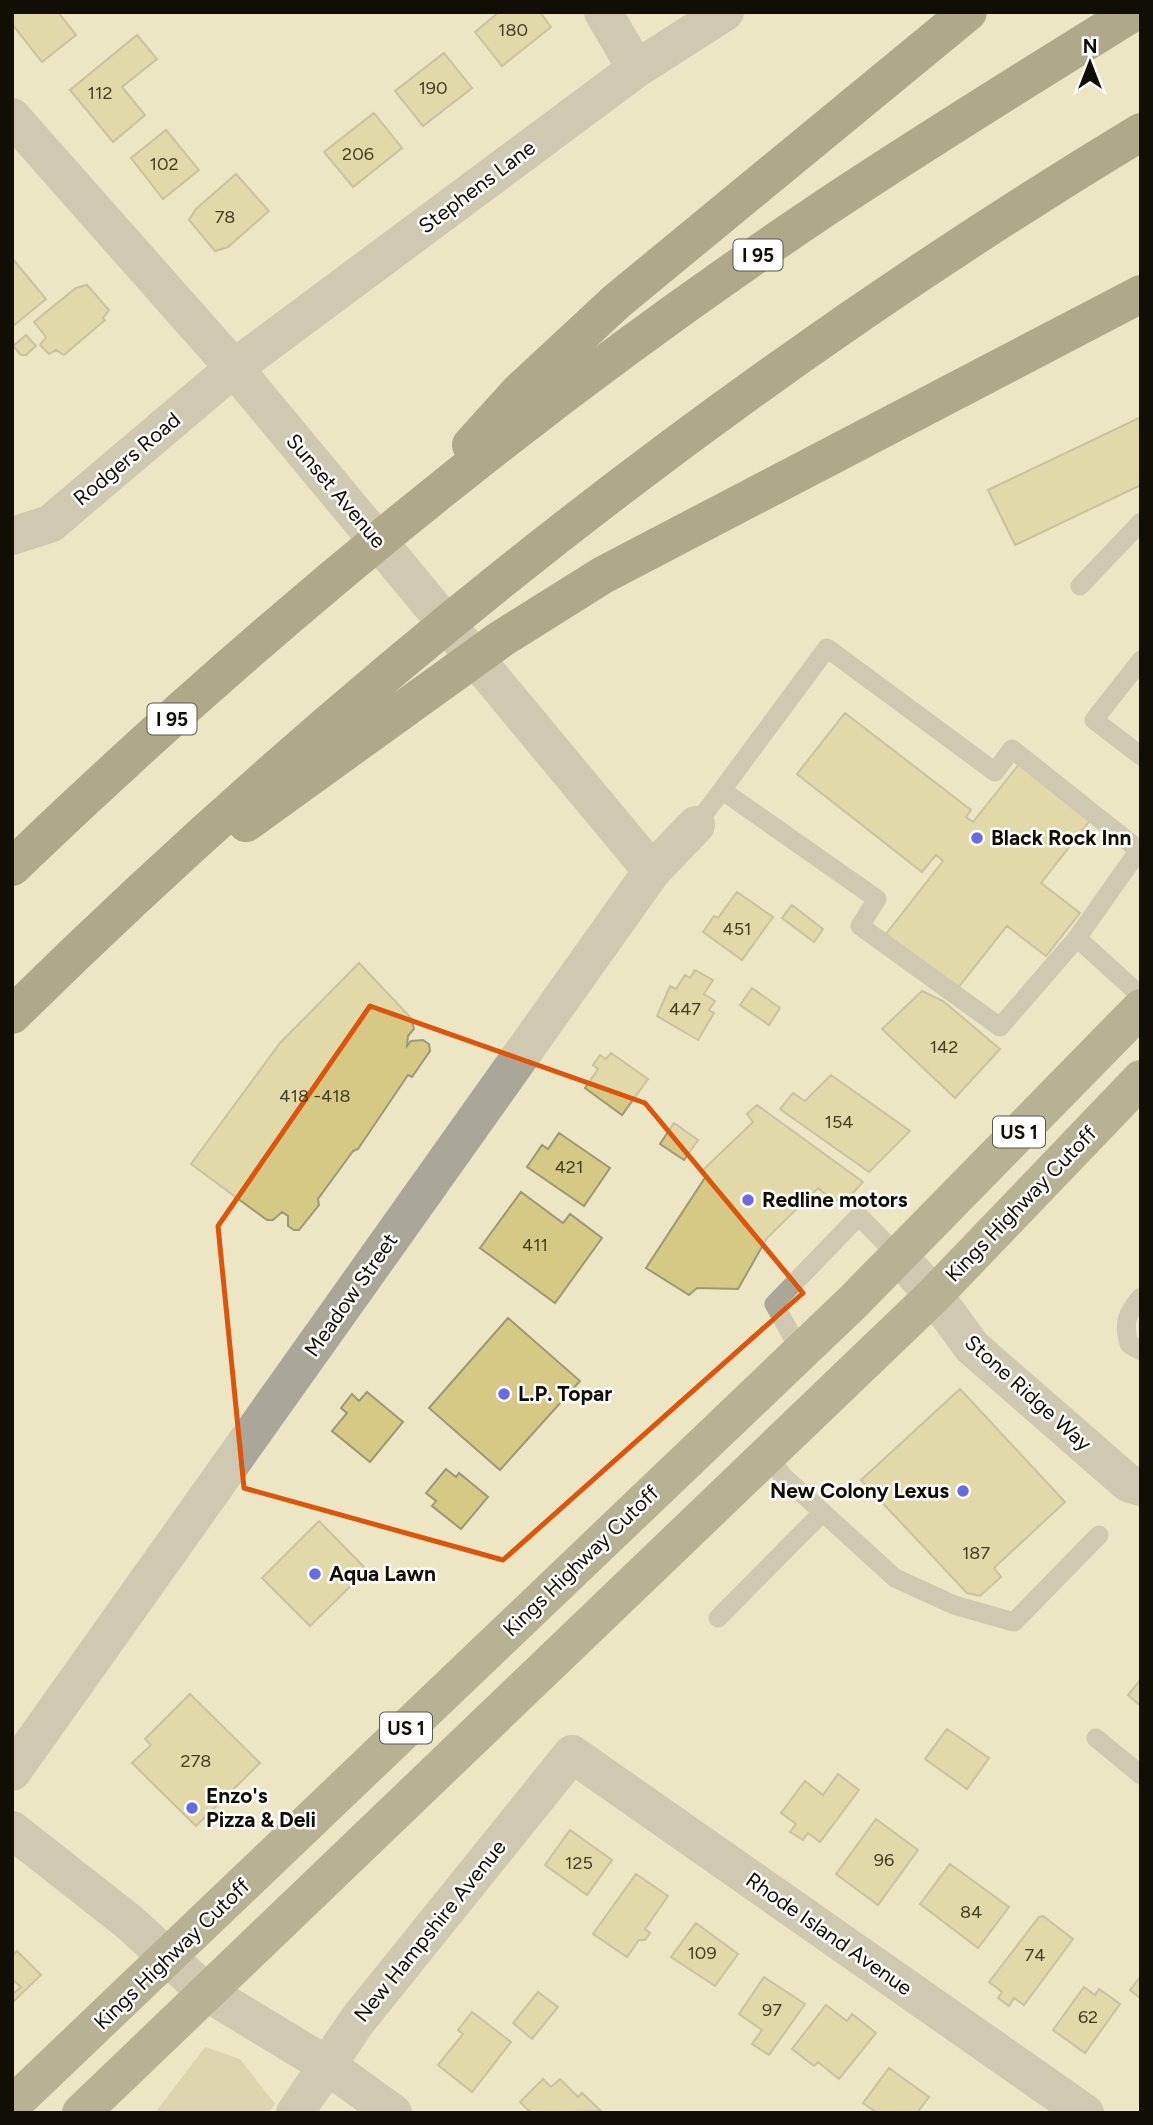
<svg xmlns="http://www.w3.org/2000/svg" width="1153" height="2125" viewBox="0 0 1153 2125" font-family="Figtree,sans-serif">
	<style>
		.green { fill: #c7c098 }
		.building { fill: #d5c985; stroke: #9d9877; stroke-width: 2 }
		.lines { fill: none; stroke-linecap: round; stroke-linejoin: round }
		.lane { stroke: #aaa799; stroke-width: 19 }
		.street { stroke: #aaa799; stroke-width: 38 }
		.primary { stroke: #787459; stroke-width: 38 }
		.highway { stroke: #666142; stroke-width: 38 }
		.marked { fill: none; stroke: #dd550c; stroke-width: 5; stroke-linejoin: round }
		.poi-dot { fill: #6a6ae3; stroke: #fff; stroke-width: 2.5 }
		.labels { text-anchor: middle; stroke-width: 5; stroke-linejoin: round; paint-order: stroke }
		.number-label { font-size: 18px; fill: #423e24 }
		.shield { fill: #fff; stroke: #58574f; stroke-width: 2 }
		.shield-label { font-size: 19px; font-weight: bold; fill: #110f04 }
		.street-label { font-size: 21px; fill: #110f04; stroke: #fff }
		.poi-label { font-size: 21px; font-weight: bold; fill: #110f04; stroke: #fff; text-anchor: start }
	</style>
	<rect width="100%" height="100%" fill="#ece6c4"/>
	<path class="green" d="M205 2047 240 2059 275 2104 269 2113H155Z"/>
	<path class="building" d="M12 12H58L76 35 42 62 12 24Z
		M499 12H540L551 27 502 66 475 32Z
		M137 35 157 59 122 87 145 115 113 142 70 90Z
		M444 53 472 88 423 126 395 91Z
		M374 113 402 148 353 187 324 152Z
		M166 130 199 170 163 199 131 158Z
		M236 174 269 211 228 247 215 251 189 220 196 209Z
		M12 258 46 299 12 327Z
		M87 285 109 310 103 318 105 320 64 355 56 350 49 354 40 345 46 337 34 322 76 288Z
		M26 335 36 346 26 355H21L13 346Z
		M1141 417V485L1015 545 988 490Z
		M845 713 971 810 966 817 973 822 1020 763 1092 818 1041 883 1080 913 1046 956 1007 926 957 989 886 934 943 861 936 855 922 872 797 774Z
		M737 892 773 917 742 960 703 932 714 916 718 918Z
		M792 905 823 929 814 942 782 918Z
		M359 963 411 1018 414 1029 408 1036 407 1046 411 1041 423 1040 429 1044 430 1051 412 1077 408 1075 358 1149 353 1151 318 1199 319 1205 299 1230H294L288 1226V1216L282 1212 273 1220H267L191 1164 280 1043Z
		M695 970 713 980 704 994 715 1001 709 1010 714 1013 698 1040 657 1016 670 986 676 989 685 975 690 978Z
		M752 988 780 1008 769 1025 740 1005Z
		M922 991 943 1001 1000 1049 955 1098 882 1029Z
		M611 1053 648 1079 622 1115 585 1088 598 1069 593 1065 600 1055 606 1059Z
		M831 1075 910 1131 869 1172 780 1109 793 1093 805 1101Z
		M757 1105 863 1182 846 1201 831 1199 818 1188 767 1238 738 1289 697 1288 689 1295 646 1268 706 1176 704 1169 753 1122 747 1114Z
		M674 1123 698 1140 684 1160 660 1144Z
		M559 1133 610 1168 584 1206 527 1167 542 1145 548 1149Z
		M521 1192 563 1223 570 1214 602 1238 555 1303 480 1248Z
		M508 1318 580 1381 500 1470 429 1408Z
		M960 1389 1065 1502 994 1568 1001 1577 980 1596 967 1593 861 1480Z
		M367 1392 403 1422 370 1462 332 1431 347 1413 341 1408 352 1394 359 1401Z
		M446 1469 456 1477 459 1473 488 1497 461 1529 432 1506 436 1501 426 1493Z
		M319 1521 367 1570 310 1626 262 1578Z
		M1141 1679V1706L1128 1695Z
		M190 1694 260 1763 196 1826 132 1763 151 1745 145 1739Z
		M947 1729 989 1758 967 1789 925 1759Z
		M838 1774 859 1790 820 1842 808 1833 803 1840 790 1832 796 1824 781 1813 805 1781 823 1795Z
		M876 1819 918 1850 878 1905 836 1874Z
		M570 1830 612 1860 587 1895 545 1865Z
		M950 1864 1009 1907 978 1948 920 1904Z
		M636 1874 668 1896 645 1929 650 1933 645 1940H639L627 1957 593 1934Z
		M1043 1916 1073 1939 1024 2005 1014 1998 1009 2006 998 1998 1002 1992 989 1982 1039 1917Z
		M696 1923 738 1954 715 1986 671 1957Z
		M17 1951 41 1975 12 2003V1995L21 1987 12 1979V1956Z
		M1141 1976V1999L1130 1990Z
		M764 1977 805 2004 769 2055 752 2044 762 2030 739 2014Z
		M1084 1987 1095 1995 1099 1989 1120 2004 1085 2053 1053 2030Z
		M538 1992 558 2007 532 2039 513 2023Z
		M826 2005 847 2021 852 2014 876 2033 839 2079 818 2062 814 2066 792 2049Z
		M472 2012 511 2042 472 2092 438 2065 463 2034 458 2030Z
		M889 2068 929 2097 917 2113H877L863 2103Z
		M543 2079 551 2087 560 2079 578 2097 582 2093 601 2111 531 2113 520 2102Z"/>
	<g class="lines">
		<path class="lane" d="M1080 586 1141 522
			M1141 660 1094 720 1141 756
			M696 825 827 648 995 772 1012 749 1139 850 1077 938 1000 1027 860 926 877 899 723 791
			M1077 938 1141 996
			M1141 1297C1127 1313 1123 1322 1129 1344L1141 1351
			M801 1352 774 1304 859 1216 898 1256
			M767 1456 784 1477 895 1578 954 1605 1014 1622 1099 1535
			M718 1618 823 1512
			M1096 1738 1141 1775"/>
		<path class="street" d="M603 12 636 69
			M12 117 234 368 652 871
			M12 536 50 524 234 368 636 69 725 12
			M898 1256 934 1295 972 1347 1128 1483 1141 1487
			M12 1772 652 871 696 825
			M12 1830 129 1922 206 1992 328 2066 393 2113
			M295 2113 357 2021 572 1754 1085 2113"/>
		<path class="primary" d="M12 2105 853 1302 1141 1008
			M81 2113 934 1295 1141 1079"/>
		<path class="highway" d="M471 445 519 392 617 301 968 12
			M246 823 501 639 603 575 1141 294
			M12 867C262 627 533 404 822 210 924 142 1029 77 1134 12
			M12 1015C354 679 731 380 1141 132"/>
	</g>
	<path d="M0 0H1153V2125H0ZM370 1006 645 1103 803 1293 503 1560 244 1488 218 1226Z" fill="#ece6c4" fill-opacity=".55" fill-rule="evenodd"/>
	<path class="marked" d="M370 1006 645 1103 803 1293 503 1560 244 1488 218 1226Z"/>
	<g class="poi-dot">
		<circle cx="977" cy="838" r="7"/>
		<circle cx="748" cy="1200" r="7"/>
		<circle cx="504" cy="1394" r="7"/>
		<circle cx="963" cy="1491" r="7"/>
		<circle cx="315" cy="1574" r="7"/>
		<circle cx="192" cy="1808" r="7"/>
	</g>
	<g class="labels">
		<g class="number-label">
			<text x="513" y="36">180</text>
			<text x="433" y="94">190</text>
			<text x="100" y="99">112</text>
			<text x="358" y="160">206</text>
			<text x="164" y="170">102</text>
			<text x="225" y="223">78</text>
			<text x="737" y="935">451</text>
			<text x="685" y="1015">447</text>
			<text x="944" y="1053">142</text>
			<text x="315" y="1102">418 -418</text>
			<text x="839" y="1128">154</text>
			<text x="569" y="1173">421</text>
			<text x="535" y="1251">411</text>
			<text x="976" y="1559">187</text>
			<text x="196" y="1767">278</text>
			<text x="884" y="1866">96</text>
			<text x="579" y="1869">125</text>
			<text x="971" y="1918">84</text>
			<text x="702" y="1959">109</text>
			<text x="1035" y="1961">74</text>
			<text x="772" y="2016">97</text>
			<text x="1088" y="2023">62</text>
		</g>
		<g class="shield">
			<rect x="733.5" y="239.5" width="49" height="31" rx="5"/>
			<rect x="147.5" y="703.5" width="49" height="31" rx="5"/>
			<rect x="993" y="1116.5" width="52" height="31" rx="5"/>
			<rect x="380" y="1712.5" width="52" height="31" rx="5"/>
		</g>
		<g class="shield-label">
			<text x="758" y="262">I 95</text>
			<text x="172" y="726">I 95</text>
			<text x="1019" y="1139">US 1</text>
			<text x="406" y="1735">US 1</text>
		</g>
		<g class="street-label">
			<text transform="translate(477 187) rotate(-37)" y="7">Stephens Lane</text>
			<text transform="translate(127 459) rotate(-40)" y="7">Rodgers Road</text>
			<text transform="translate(336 491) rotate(50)" y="7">Sunset Avenue</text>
			<text transform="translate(1021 1204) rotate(-46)" y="7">Kings Highway Cutoff</text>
			<text transform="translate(351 1295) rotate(-55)" y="7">Meadow Street</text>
			<text transform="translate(1028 1393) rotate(42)" y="7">Stone Ridge Way</text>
			<text transform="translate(581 1561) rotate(-44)" y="7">Kings Highway Cutoff</text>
			<text transform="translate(430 1931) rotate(-51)" y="7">New Hampshire Avenue</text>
			<text transform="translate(829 1934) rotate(35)" y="7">Rhode Island Avenue</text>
			<text transform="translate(172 1954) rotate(-44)" y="7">Kings Highway Cutoff</text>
		</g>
		<g class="poi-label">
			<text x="991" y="845">Black Rock Inn</text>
			<text x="762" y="1207">Redline motors</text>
			<text x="518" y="1401">L.P. Topar</text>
			<text x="949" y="1498" text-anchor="end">New Colony Lexus</text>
			<text x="329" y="1581">Aqua Lawn</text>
			<text x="206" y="1803">Enzo's<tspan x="206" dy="24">Pizza &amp; Deli</tspan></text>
		</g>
	</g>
	<rect width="1153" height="2125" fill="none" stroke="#110f04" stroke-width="28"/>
	<g transform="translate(1090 63)" stroke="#ffffff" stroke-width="5" paint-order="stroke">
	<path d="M0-5L12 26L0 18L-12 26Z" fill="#110f04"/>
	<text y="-10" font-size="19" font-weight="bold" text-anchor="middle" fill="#110f04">N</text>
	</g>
</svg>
